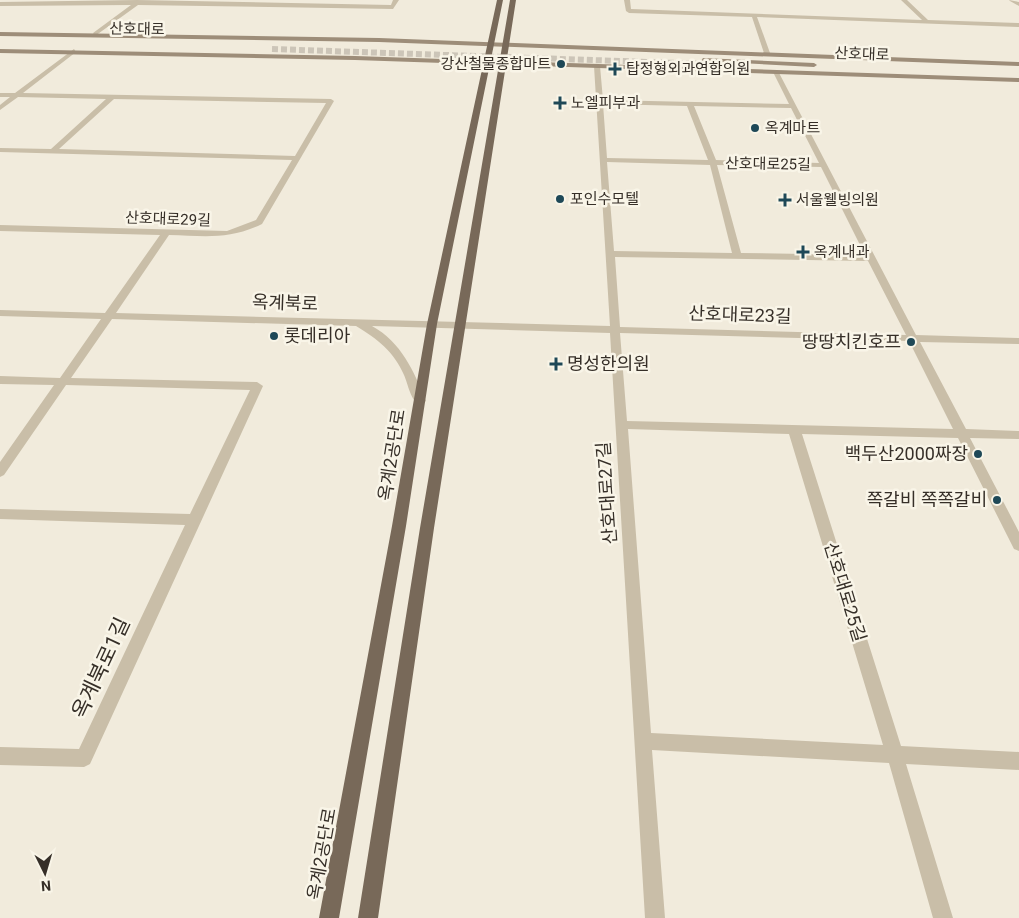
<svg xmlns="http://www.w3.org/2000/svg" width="1019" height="918" viewBox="0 0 1019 918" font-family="Roboto,'Noto Sans KR',sans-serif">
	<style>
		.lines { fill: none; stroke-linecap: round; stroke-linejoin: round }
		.secondary-tunnel { stroke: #ccc5b8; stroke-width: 6; stroke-dasharray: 6 3; stroke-linecap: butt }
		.street { fill: #c9bea8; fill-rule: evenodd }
		.secondary { fill: #9d8d79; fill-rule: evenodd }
		.primary { fill: #786959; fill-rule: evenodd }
		.poi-dot { fill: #1e4857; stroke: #f9f5e8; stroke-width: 2 }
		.labels { text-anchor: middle; stroke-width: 5; stroke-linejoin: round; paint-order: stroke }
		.far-street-label { font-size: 15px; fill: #362f28; stroke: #f9f5e8 }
		.far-poi-label { font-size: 15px; fill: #362f28; stroke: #f9f5e8; text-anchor: start }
		.street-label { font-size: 18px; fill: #362f28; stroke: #f9f5e8 }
		.poi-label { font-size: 18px; fill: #362f28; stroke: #f9f5e8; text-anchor: end }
		.near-street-label { font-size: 21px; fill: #362f28; stroke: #f9f5e8 }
	</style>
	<rect width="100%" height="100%" fill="#f1ebdc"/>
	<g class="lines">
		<path class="secondary-tunnel" d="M272 49 707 64"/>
		<path class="street" d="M137 0 391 5 393 0H399L393 9 138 5 95 36 93 33 131 5 0 6V2Z
			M624 0H630L631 9 922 20 901 0H907L928 20 1019 23V27L757 17 770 53 767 55 764 53 752 17 629 13 626 11Z
			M1009 0 1019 2V6L1010 1Z
			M74 49 76 52 23 93 331 99 334 101 262 224C229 240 205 236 169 235L116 313 610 326 594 66 597 64 600 66 603 100 789 104 773 72 778 71 916 335 1019 338V344L920 342 966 429 1019 431V439L970 438 1019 532V551L1014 549 958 438 802 434 901 746 1019 752V770L906 764 953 918H933L889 763 652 750 665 918H645L610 333 372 326C401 342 414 371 426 401L420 405C411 402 408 384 404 375 394 352 378 339 356 326L112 319 71 378 257 382 263 386 90 764 84 767 0 765V747L79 749 185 525 0 519V509L190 514 250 390 66 385 4 475 0 477V462L54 385 0 384V376L60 378 101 319 0 316V310L105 313 160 235 0 231V225L227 231 256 220 292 160 0 152V148L51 149 106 99 18 97 0 110V105L10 97H0V93H15ZM114 99 326 103 295 156 59 149ZM603 104 687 106 708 160 607 158ZM694 106 791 108 819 163 716 160ZM607 162 710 165 732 253 614 251ZM717 165 821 167 865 255 741 253ZM615 257 868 261 906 335 620 327ZM620 333 909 341 953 429 627 421ZM628 429 789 434 883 745 651 733Z"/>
		<path class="secondary" d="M0 32 379 38 1019 62V66L379 42 0 36Z
			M0 49 355 56 1019 78V82L355 60 0 53Z
			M703 58 814 63 817 65 814 67 701 61Z"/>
		<path class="primary" d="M497 0H503L437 324 406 526 339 918H319L392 526 427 324Z
			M510 0H516L434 528 378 918H358L420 528Z"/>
	</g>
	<g class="poi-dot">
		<circle cx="561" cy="64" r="5"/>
		<path d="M612.5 61.5h5v5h5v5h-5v5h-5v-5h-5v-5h5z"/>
		<path d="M557.5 95.5h5v5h5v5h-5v5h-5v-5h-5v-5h5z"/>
		<circle cx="755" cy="128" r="5"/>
		<circle cx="560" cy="199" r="5"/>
		<path d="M782.5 192.5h5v5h5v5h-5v5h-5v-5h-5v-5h5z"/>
		<path d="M800.5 244.5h5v5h5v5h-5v5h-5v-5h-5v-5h5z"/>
		<circle cx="274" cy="336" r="5"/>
		<circle cx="911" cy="342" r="5"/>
		<path d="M553.5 356.5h5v5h5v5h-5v5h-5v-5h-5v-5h5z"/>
		<circle cx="978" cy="454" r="5"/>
		<circle cx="997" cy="500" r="5"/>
	</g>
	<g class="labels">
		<g class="far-street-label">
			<text transform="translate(137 29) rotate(1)" y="5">산호대로</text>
			<text transform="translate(862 54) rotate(2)" y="5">산호대로</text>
			<text transform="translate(768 164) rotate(1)" y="5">산호대로25길</text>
			<text transform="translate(168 219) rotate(2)" y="5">산호대로29길</text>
		</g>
		<g class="far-poi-label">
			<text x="551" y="69" text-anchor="end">강산철물종합마트</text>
			<text x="626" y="74">탑정형외과연합의원</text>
			<text x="571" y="108">노엘피부과</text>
			<text x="765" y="133">옥계마트</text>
			<text x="570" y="204">포인수모텔</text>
			<text x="796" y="205">서울웰빙의원</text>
			<text x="814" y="257">옥계내과</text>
		</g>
		<g class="street-label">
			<text transform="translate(285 303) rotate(2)" y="6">옥계북로</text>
			<text transform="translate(740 315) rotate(2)" y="6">산호대로23길</text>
			<text transform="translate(392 455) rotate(-81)" y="6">옥계2공단로</text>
			<text transform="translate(607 493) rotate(-94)" y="6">산호대로27길</text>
			<text transform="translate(845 592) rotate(73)" y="6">산호대로25길</text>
			<text transform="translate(322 854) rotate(-80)" y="6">옥계2공단로</text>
		</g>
		<g class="poi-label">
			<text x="284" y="342" text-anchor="start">롯데리아</text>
			<text x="901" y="348">땅땅치킨호프</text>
			<text x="567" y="370" text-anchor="start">명성한의원</text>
			<text x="968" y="460">백두산2000짜장</text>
			<text x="987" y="506">쪽갈비 쪽쪽갈비</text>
		</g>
		<g class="near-street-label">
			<text transform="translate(101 668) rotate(-65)" y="7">옥계북로1길</text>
		</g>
	</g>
	<g transform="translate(45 873) rotate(175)" stroke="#f9f5e8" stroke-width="4" paint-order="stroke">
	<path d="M0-4L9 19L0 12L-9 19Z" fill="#362f28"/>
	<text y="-8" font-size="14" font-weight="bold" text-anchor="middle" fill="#362f28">N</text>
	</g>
</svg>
